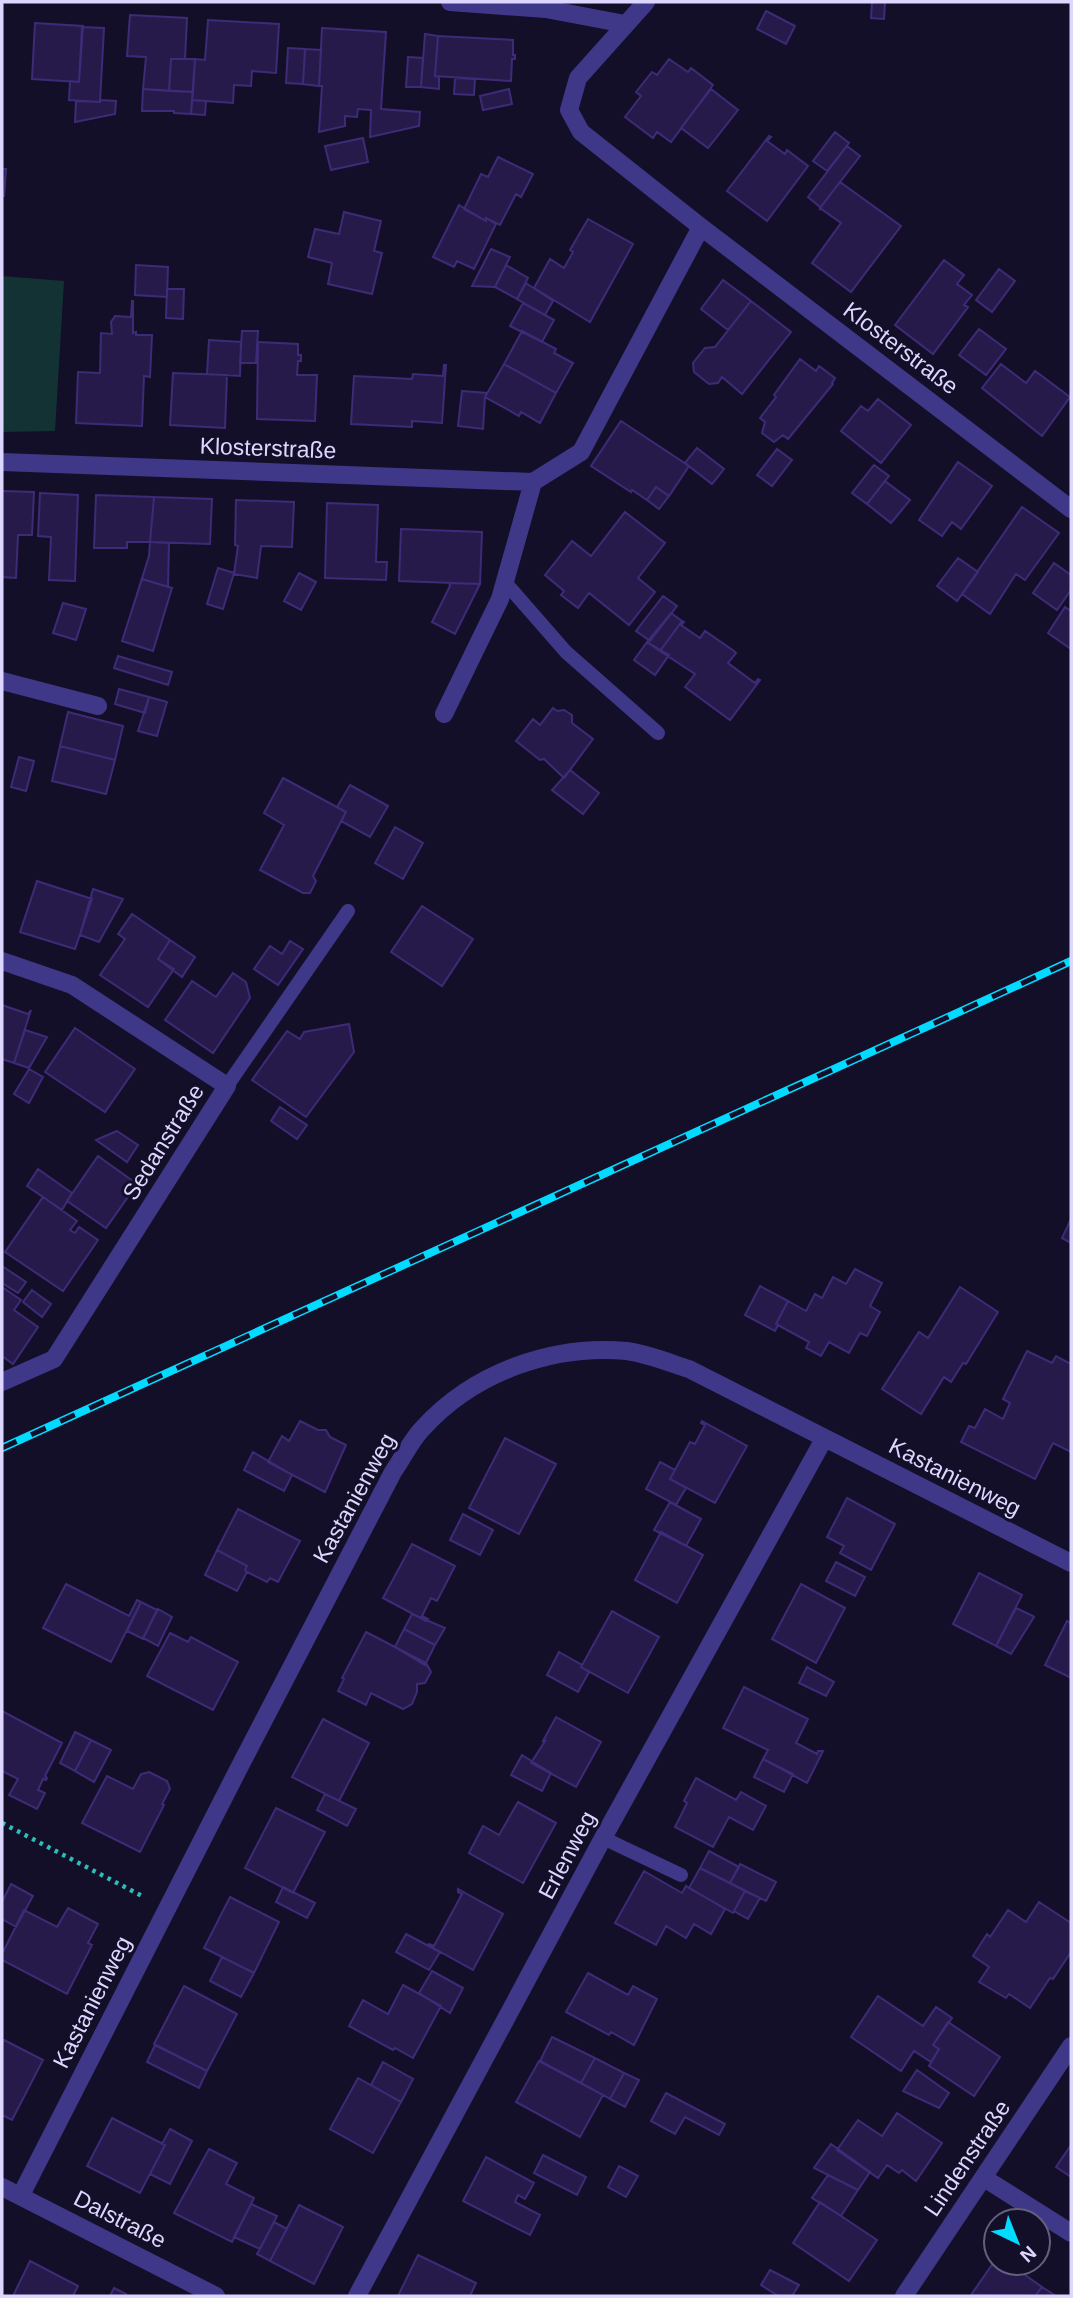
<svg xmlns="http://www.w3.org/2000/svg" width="1073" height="2298" viewBox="0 0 1073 2298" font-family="Arial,sans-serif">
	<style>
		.green { fill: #123233 }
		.building { fill: #261a4a; stroke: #3e2b77; stroke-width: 2 }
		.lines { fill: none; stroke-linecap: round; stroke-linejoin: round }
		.path { stroke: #2bbfbc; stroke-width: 4.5; stroke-dasharray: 3.5 5; stroke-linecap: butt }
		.lane { stroke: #3f3889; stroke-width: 14 }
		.street { stroke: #3f3889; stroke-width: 18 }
		.rail-casing { stroke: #02daff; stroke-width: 8 }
		.rail { stroke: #140f28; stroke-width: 5; stroke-dasharray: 16; stroke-linecap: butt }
		.labels { text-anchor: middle; stroke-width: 6; stroke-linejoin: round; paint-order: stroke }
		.street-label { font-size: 23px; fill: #ddd6ff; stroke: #140f28 }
	</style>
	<rect width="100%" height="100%" fill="#140f28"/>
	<path class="green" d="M2 276 64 281 55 431 2 432Z"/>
	<path class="building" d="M872 2H885L884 19 871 18Z
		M766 11 795 26 786 44 757 29Z
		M130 15 187 18 185 59H171L169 91 143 89 146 57 127 56Z
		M208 20 279 24 276 73 252 71 251 86 234 85 233 103 192 100 195 59 205 60Z
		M35 23 83 26 79 82 32 79Z
		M82 27 104 28 100 102 69 100 70 81 79 82Z
		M322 28 386 32 381 109 420 112 419 126 370 137 371 110 358 109 357 117 345 116V126L319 132 322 86H319Z
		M425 34 438 36 435 76 439 77V89L421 87Z
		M438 36 513 40V55H515V59H512L511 81 435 76Z
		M288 48 305 49 303 84 286 83Z
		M305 49 321 50 319 86 303 84Z
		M408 57 423 58 421 87H406Z
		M171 59H195L193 92 169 91Z
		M669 59 688 72 691 68 713 85 671 142 657 132 653 138 625 117 641 96 636 92 652 72 657 75Z
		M455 78 475 79 474 95 454 94Z
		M143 89 193 92 191 114 174 113V111H142Z
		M509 89 512 104 483 110 480 96Z
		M711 89 738 110 708 148 681 128Z
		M100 100 116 101 115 114 75 122 76 101 100 102Z
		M192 100 206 101 205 115 191 114Z
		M835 132 849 143 827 171 813 161Z
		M769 136 771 137 767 141 785 154 787 150 808 166 767 221 727 191Z
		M363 138 368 162 331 170 325 146Z
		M847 146 860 156 820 208V207L808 197Z
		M498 157 533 174 521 197 516 194 500 225 486 218V221L464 209 481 174 488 177Z
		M2 169H6L4 196H2Z
		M840 182 901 226 851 292 812 263 841 223 820 208Z
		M459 205 486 221V218L496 224 474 269 457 261 454 267 433 257Z
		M344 212 381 221 374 251 382 253 372 294 328 284 332 263 308 257 315 229 339 234Z
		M588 219 633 244 590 322 534 288 550 259 564 268 573 252 570 250Z
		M491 249 510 257 495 287 472 286Z
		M944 260 964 275 957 284 972 295 964 305 968 307 933 354 895 325Z
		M136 265 168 267 167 297 135 295Z
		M506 265 528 278 517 299 495 287Z
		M999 269 1015 281 992 312 976 300Z
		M723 280 751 301 728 330 701 309Z
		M526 283 553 301 545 315 517 299Z
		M167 289H184L183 319 166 318Z
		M132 301H133V333L136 332V335H152L150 377 144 376 142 426 76 423 78 372 100 373 101 333 112 334 111 322 115 316 131 317Z
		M751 301 791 332 742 394 722 377 718 383 709 384 694 372 693 363 705 348 715 347Z
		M523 303 554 320 542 342 510 326Z
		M979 329 1006 349 986 375 959 355Z
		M242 331H258L256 363H240Z
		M522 331 556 349 554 353 573 363 556 393 504 364Z
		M209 340 241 342 240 376 207 374Z
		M258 342 298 344V355H301V361H298L297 375H317L315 421 257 419Z
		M800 359 816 371 819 366 835 378 832 383 833 384 788 439 783 435 774 442 762 433 765 422 760 418 776 397 774 395Z
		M504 364 556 393 540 423 521 412 519 416 485 397Z
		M1001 364 1026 383 1035 371 1070 397 1042 436 982 388Z
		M444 365H446L442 423 412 421V427L351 424 354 376 412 379 413 374 443 376Z
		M173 373 227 375 225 428 170 425Z
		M462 391 487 393 485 397 483 429 458 426Z
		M878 399 911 425 881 463 841 431 861 406 868 411Z
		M621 421 689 466 669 496 656 487 647 500 632 490 631 492 591 466Z
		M697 448 724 469 712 484 685 463Z
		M777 449 792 460 772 486 757 475Z
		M958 462 992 486 961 529 952 522 942 536 919 520Z
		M874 465 889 476 867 504 852 493Z
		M885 481 910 500 891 523 867 504Z
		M656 487 669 496 659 509 647 500Z
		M2 491 34 492 32 535H18L16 578 2 577Z
		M40 493 78 495 75 581 49 580 51 537 38 536Z
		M96 495 154 497 150 542H127V548H94Z
		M154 497 212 499 210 544 150 542Z
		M236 500 294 502 292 547 261 546 257 578 234 574 238 546 235 545Z
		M327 503 378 505 376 562H387L386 580 325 578Z
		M1022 507 1059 533 1025 580 1016 574 990 614 962 594Z
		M625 512 665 543 638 578 655 592 629 625 589 593 578 608 561 595 564 591 545 575 572 541 591 556Z
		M401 529 482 532 480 584 399 581Z
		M150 542 169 543 168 587 142 579 131 613 149 556Z
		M958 558 978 572 957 601 937 586Z
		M1054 563 1071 575V590L1057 610 1033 593Z
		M218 568 234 573 223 609 207 604Z
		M299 573 316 582 301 610 284 601Z
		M142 579 172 588 153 651 122 641Z
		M449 583 480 584 455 634 432 622 450 586Z
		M663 596 677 606 650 641 636 631Z
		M63 603 86 609 76 640 53 633Z
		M1065 607 1071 611V649L1048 633Z
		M671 613 682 621 660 651 647 642Z
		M682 621 684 622 681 625 700 638 705 631 734 651 736 653 728 663 755 683 758 679 760 680 730 720 685 687 695 674 660 651Z
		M647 642 669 655 655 675 634 660Z
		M118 656 172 672 168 685 114 668Z
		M119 689 149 697 145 713 115 704Z
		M149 697 167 702 157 736 138 731Z
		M553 708 557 711 564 710 572 715V723L593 739 564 778 544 759 540 760 516 741 533 719 540 725Z
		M68 712 123 726 115 760 60 746Z
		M60 746 115 760 106 794 52 781Z
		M19 757 34 761 26 791 11 787Z
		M570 770 599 793 583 814 552 790Z
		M283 778 346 812 313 876 316 881 310 893H303L260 870 284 825 264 813Z
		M350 785 388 806 370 837 341 821 346 812 337 807Z
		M395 827 423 843 403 879 375 863Z
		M37 881 92 899 75 949 20 932Z
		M93 889 123 899 99 942 80 935Z
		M422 906 473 939 442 986 391 952Z
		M132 914 170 940 158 959 174 969 148 1007 100 975 125 939 118 934Z
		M170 940 195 957 182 977 158 959Z
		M290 941 303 949 278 985 254 969 270 946 282 954Z
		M233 973 246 982 250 998 213 1053 165 1020 192 981 216 997Z
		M2 1005 28 1014 31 1010 14 1063 2 1059Z
		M349 1024 354 1052 306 1117 252 1080 287 1031 300 1039 304 1032Z
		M75 1028 135 1069 105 1112 45 1072Z
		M25 1030 47 1037 29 1068 14 1063Z
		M29 1069 43 1077 29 1103 14 1094Z
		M280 1107 307 1125 297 1139 271 1121Z
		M117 1131 138 1145 127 1162 96 1140Z
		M98 1156 137 1184 106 1228 67 1201Z
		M38 1169 72 1193 62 1210 27 1186Z
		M43 1197 77 1221 70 1230 75 1233 79 1227 98 1240 63 1291 5 1252Z
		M1071 1219V1243L1062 1238Z
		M2 1266 26 1282 18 1293 2 1283Z
		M855 1269 882 1283 870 1306 880 1312 867 1336 860 1333 849 1353 829 1342 821 1356 806 1348 809 1342 776 1324 788 1301 806 1311 815 1294 822 1298 833 1277 846 1284Z
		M760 1286 788 1301 776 1324 778 1325 775 1331 745 1315Z
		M2 1287 21 1300 14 1310 38 1327 13 1364 2 1356Z
		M960 1287 998 1312 966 1364 963 1363 951 1382 944 1377 921 1414 882 1389 919 1332 928 1338Z
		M32 1290 51 1304 42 1317 23 1302Z
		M1027 1351 1052 1363 1056 1356 1071 1364V1452L1053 1443 1035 1479 961 1442 969 1426 975 1428 985 1409 1003 1419 1010 1403 1003 1399Z
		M300 1421 318 1430H326L330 1437 346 1445 325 1492 268 1462 282 1436 289 1441Z
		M702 1421 747 1446 715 1503 670 1479 690 1442 695 1444 705 1425 701 1423Z
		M505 1438 556 1464 519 1534 469 1508Z
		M253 1452 292 1475 284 1491 244 1470Z
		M660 1462 675 1470 670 1479 686 1488 676 1505 646 1489Z
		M847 1498 895 1524 871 1570 840 1553 844 1546 827 1537Z
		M670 1502 701 1519 686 1546 654 1530Z
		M238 1509 300 1541 278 1582 270 1578 267 1582 247 1572 245 1570 247 1566 217 1550Z
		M463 1514 493 1530 480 1555 450 1540Z
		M661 1532 703 1555 677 1603 635 1580Z
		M412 1544 455 1566 437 1601 431 1598 422 1616 428 1619 426 1621 383 1598Z
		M217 1550 247 1566 245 1570 247 1572 237 1591 205 1575Z
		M836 1562 865 1577 855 1596 826 1581Z
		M979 1573 1022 1595 996 1646 953 1624Z
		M66 1584 129 1616 137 1600 141 1602 111 1662 43 1628Z
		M801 1584 845 1608 816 1663 772 1639Z
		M141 1602 157 1610 143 1639 127 1631Z
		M1016 1608 1033 1616 1034 1617 1011 1654 996 1646Z
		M158 1609 172 1617 158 1646 143 1638Z
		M612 1611 659 1637 628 1693 581 1667Z
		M412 1614 445 1628 435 1645 404 1629Z
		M1067 1621 1071 1623V1678L1045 1665Z
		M404 1629 435 1645 425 1665 395 1647Z
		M366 1632 426 1663 431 1672 425 1683 417 1684V1692L412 1704 403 1709 371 1693 366 1705 338 1691 344 1679 342 1678Z
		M170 1633 188 1642 191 1637 238 1662 213 1710 147 1676Z
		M559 1652 582 1665 581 1667 589 1672 578 1692 547 1675Z
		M807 1667 834 1682 826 1696 799 1683Z
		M744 1687 808 1719 796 1743 817 1754 818 1751H823L807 1783 763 1759 768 1750 723 1728Z
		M2 1711 62 1743 45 1776 47 1778 46 1780 43 1779 38 1790 45 1793 37 1809 9 1795 18 1779 2 1771Z
		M556 1717 601 1742 576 1787 531 1763 545 1741H543Z
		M323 1719 369 1743 339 1801 292 1777Z
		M75 1732 91 1740 75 1771 60 1763Z
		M91 1740 111 1750 94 1782 75 1771Z
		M522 1755 551 1773 542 1791 511 1775Z
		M763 1759 793 1774 784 1792 754 1777Z
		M149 1772 167 1781 170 1789 162 1804 164 1805 140 1852 82 1823 107 1776 133 1789 141 1774Z
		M696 1778 736 1800 741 1792 766 1806 753 1830 729 1817 713 1847 675 1827 687 1803 684 1801Z
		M325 1794 356 1809 347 1826 317 1810Z
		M518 1802 556 1823 523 1883 469 1853 483 1826 499 1835Z
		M276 1808 325 1832 293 1893 245 1868Z
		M709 1851 739 1867 730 1883 700 1868Z
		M740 1864 776 1882 766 1901 730 1883Z
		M700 1868 745 1891 733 1913 689 1888Z
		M644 1871 682 1893 686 1886 725 1909 711 1934 694 1924 686 1938 666 1926 656 1945 615 1923Z
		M11 1884 33 1896 16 1927 2 1919V1902Z
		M283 1887 315 1903 307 1918 276 1902Z
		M458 1889 503 1914 473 1970 428 1945 429 1944 434 1946 462 1894 458 1892Z
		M745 1891 760 1898 748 1919 734 1911Z
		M230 1897 279 1922 254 1973 204 1948Z
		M1039 1902 1071 1923V1952L1053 1979 1050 1978 1030 2008 1009 1994 1006 1998 979 1982 989 1967 973 1956 987 1934 990 1937 1008 1910 1026 1922Z
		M68 1908 98 1924 88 1943 92 1945 67 1994 2 1960V1954L24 1910 57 1927Z
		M406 1934 440 1952 429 1970 396 1952Z
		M222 1957 254 1973 241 1997 210 1981Z
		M432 1971 463 1988 450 2013 419 1993Z
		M588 1973 628 1995 633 1986 657 1999 634 2045 611 2032 609 2035 566 2012Z
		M403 1985 441 2006 413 2058 395 2048 393 2050 349 2026 363 2000 388 2014Z
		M184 1986 237 2014 207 2071 154 2044Z
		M878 1996 923 2026 936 2007 952 2018 933 2045 939 2049 931 2062 914 2051 901 2071 851 2037Z
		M948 2022 1000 2057 974 2096 929 2066 939 2049 933 2045Z
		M552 2037 595 2058 581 2083 540 2061Z
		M4 2040 43 2060 12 2120 2 2115V2044Z
		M155 2045 207 2071 199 2088 147 2062Z
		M595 2058 624 2073 610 2099 581 2083Z
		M539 2061 603 2095 580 2137 516 2102Z
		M383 2062 413 2079 401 2102 371 2085Z
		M917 2070 949 2093 939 2108 903 2091Z
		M624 2073 639 2080 625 2107 610 2099Z
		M358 2078 401 2102 373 2153 330 2129Z
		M666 2093 725 2124 719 2135 685 2117 675 2134 651 2121Z
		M897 2113 942 2143 916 2181 902 2170 899 2173 887 2165 878 2178 837 2150 858 2120 882 2136Z
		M112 2118 165 2145 140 2193 87 2166Z
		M170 2129 192 2141 170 2184 150 2174 165 2145 162 2144Z
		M831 2144 870 2172 858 2190 814 2168Z
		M1071 2145V2177L1056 2167Z
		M209 2149 237 2163 226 2184 254 2198 232 2242 174 2213Z
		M543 2155 586 2177 577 2195 534 2173Z
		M486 2157 534 2183 525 2199 518 2195 515 2202 540 2215 530 2235 463 2201Z
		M619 2166 638 2176 626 2197 608 2187Z
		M828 2175 858 2190 841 2216 812 2198Z
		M820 2202 877 2240 849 2281 793 2243Z
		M251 2204 277 2216 260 2249 234 2237Z
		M299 2205 343 2227 314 2284 270 2261Z
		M274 2222 287 2229 270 2261 257 2254Z
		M418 2255 476 2283 470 2296H398Z
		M996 2259V2263H1008L1042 2287 1035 2296 971 2295Z
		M30 2261 78 2286 73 2296H13Z
		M770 2270 799 2285 792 2296H778L761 2285Z
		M1042 2287 1056 2296H1035Z
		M114 2288 126 2294 125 2296H110Z"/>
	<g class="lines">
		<path class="path" d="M2 1823 144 1897"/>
		<path class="lane" d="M504 581 566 652 658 733
			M227 1086 348 911
			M603 1838 681 1875"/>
		<path class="street" d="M450 2 546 9 625 24
			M646 2 578 78 569 110 581 132 701 227 1071 509
			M2 462 533 482 581 452 701 227
			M2 681 98 706
			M444 714 500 599 533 482
			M2 961 72 985 227 1086 54 1359 2 1382
			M984 2178 1071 2233
			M2 2187 216 2296
			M21 2195 241 1764 393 1472C403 1458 411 1440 423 1428 474 1372 553 1344 627 1351 648 1354 670 1363 689 1369L1071 1563
			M357 2296 603 1838 824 1439
			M904 2296 1071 2046"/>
		<defs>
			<path id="rail" d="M2 1448 1071 961"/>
		</defs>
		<use href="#rail" class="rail-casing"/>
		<use href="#rail" class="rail"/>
	</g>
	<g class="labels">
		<g class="street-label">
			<text transform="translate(901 348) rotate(37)" y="8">Klosterstraße</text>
			<text transform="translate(268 448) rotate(2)" y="8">Klosterstraße</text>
			<text transform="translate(163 1142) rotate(-58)" y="8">Sedanstraße</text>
			<text transform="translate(955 1477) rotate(27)" y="8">Kastanienweg</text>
			<text transform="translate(354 1498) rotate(-61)" y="8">Kastanienweg</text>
			<text transform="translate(567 1855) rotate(-62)" y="8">Erlenweg</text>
			<text transform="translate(92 2002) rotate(-63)" y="8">Kastanienweg</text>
			<text transform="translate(967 2158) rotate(-56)" y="8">Lindenstraße</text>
			<text transform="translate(120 2219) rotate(27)" y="8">Dalstraße</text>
		</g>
	</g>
	<rect width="1073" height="2298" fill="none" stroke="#ddd6ff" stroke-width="7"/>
	<g transform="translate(1017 2242) rotate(137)"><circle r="33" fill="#140f28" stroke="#645f7e" stroke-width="2"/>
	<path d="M0-5L12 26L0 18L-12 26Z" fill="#02daff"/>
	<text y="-10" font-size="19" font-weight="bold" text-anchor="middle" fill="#ddd6ff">N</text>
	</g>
</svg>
